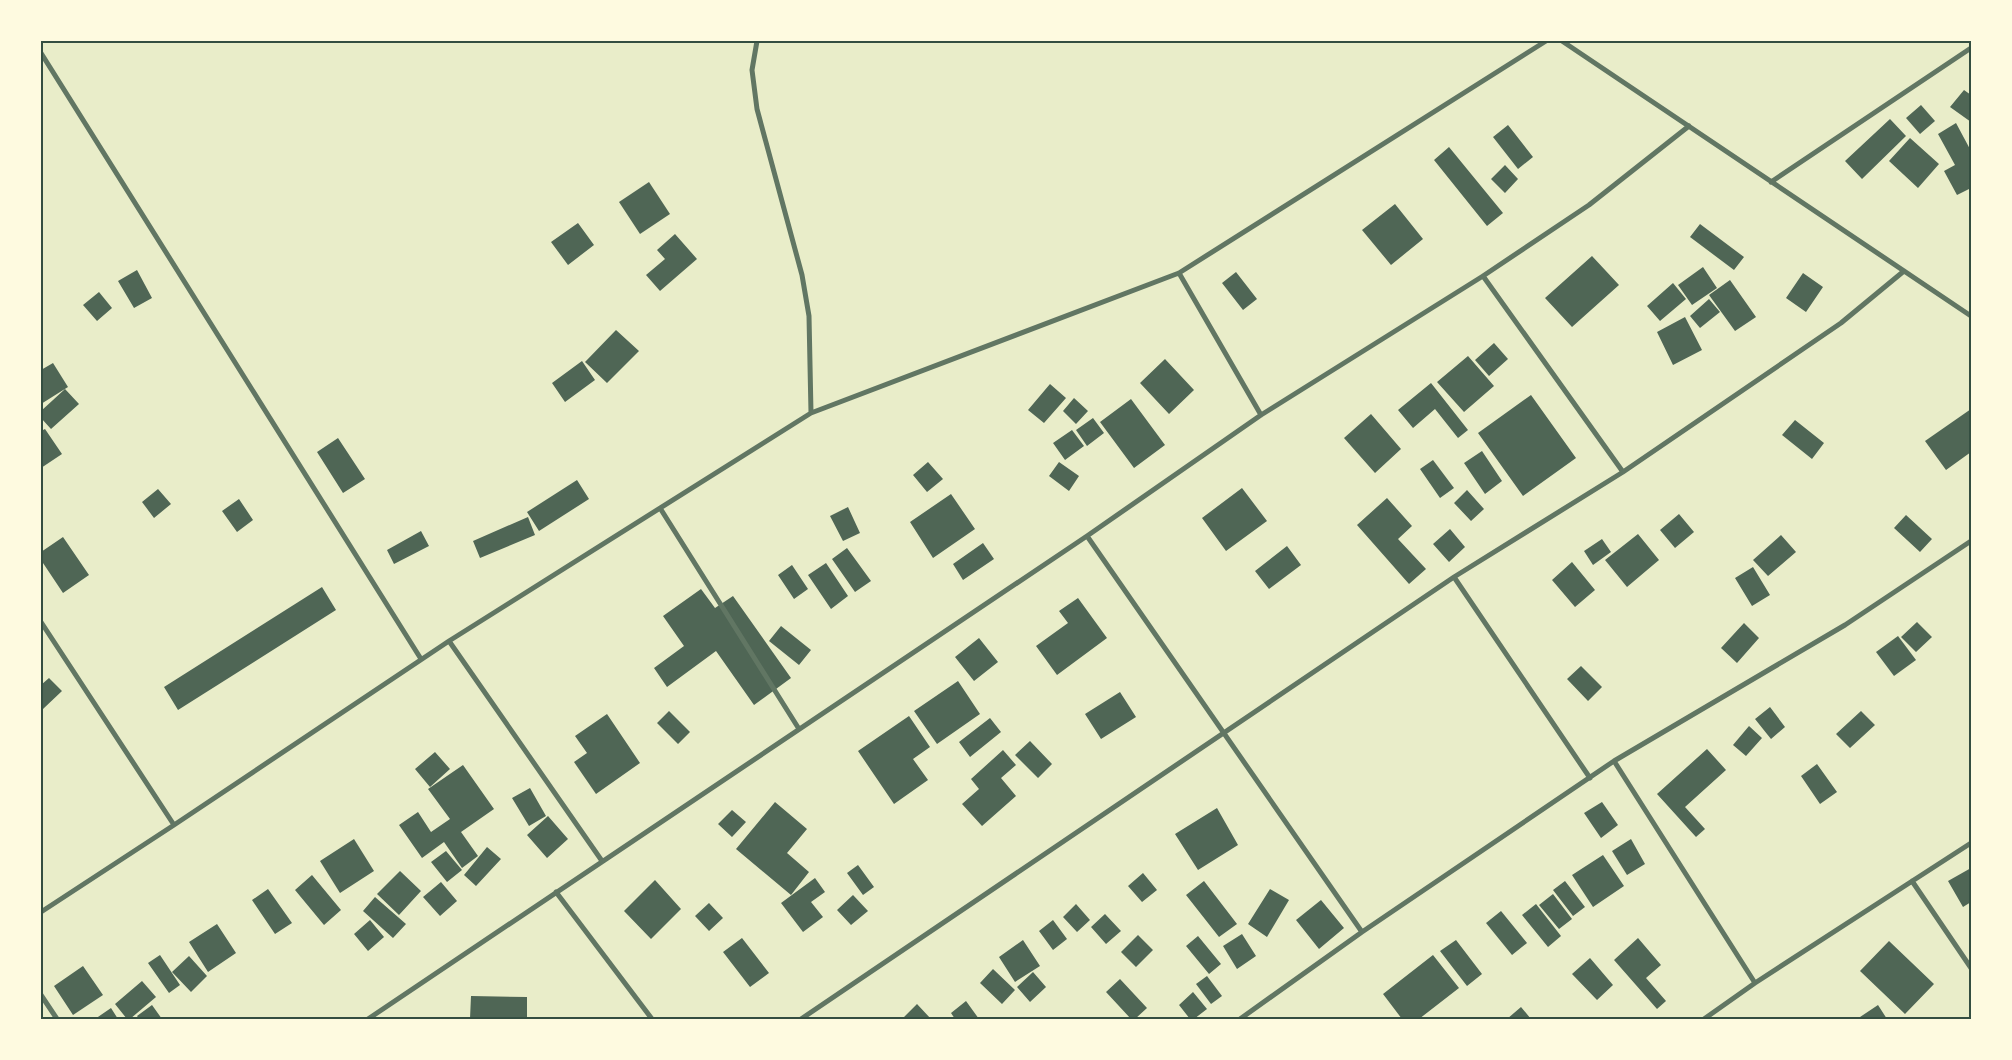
<svg xmlns="http://www.w3.org/2000/svg" width="2012" height="1060" viewBox="0 0 2012 1060" font-family="Lato,sans-serif">
	<style>
		.building { fill: #4f6655 }
		.lines { fill: none; stroke-linecap: round; stroke-linejoin: round }
		.minor { stroke: #617663; stroke-width: 5 }
		.neatline { fill: none; stroke: #344e41; stroke-width: 2 }
	</style>
	<rect width="100%" height="100%" fill="#e9edc9"/>
	<path class="building" d="M1964 90 1971 95V122L1950 107Z
		M1921 105 1935 121 1920 134 1906 118Z
		M1890 119 1906 136 1862 179 1845 161Z
		M1956 123 1971 151V188L1957 195 1944 171 1955 165 1938 134Z
		M1508 125 1533 157 1518 169 1493 137Z
		M1910 138 1939 164 1918 188 1889 161Z
		M1449 147 1503 213 1487 226 1434 160Z
		M1505 165 1518 179 1505 193 1491 179Z
		M649 182 670 214 640 234 619 202Z
		M1395 204 1423 239 1391 265 1362 230Z
		M578 223 594 245 568 265 551 242Z
		M1700 224 1744 257 1734 270 1690 237Z
		M675 234 697 259 660 291 646 275 665 259 657 250Z
		M1592 256 1619 285 1572 327 1545 298Z
		M1703 267 1717 288 1692 305 1678 285Z
		M137 270 152 298 134 308 118 281Z
		M1236 272 1257 299 1243 310 1222 283Z
		M1803 273 1823 287 1806 312 1786 298Z
		M1730 280 1756 317 1735 331 1709 295Z
		M1673 283 1686 299 1660 321 1647 306Z
		M99 292 112 308 97 321 83 305Z
		M1709 299 1720 312 1700 328 1690 316Z
		M1685 317 1702 350 1673 365 1657 332Z
		M616 330 639 351 607 383 585 362Z
		M1494 343 1508 359 1489 376 1475 360Z
		M1468 356 1494 386 1464 412 1437 382Z
		M1165 359 1194 390 1169 414 1140 383Z
		M582 361 595 380 565 402 552 383Z
		M53 363 68 387 41 404V370Z
		M1431 383 1468 430 1458 438 1435 409 1413 428 1398 410Z
		M1050 384 1066 398 1044 423 1028 410Z
		M65 389 79 404 51 429 41 418V411Z
		M1531 395 1576 458 1523 496 1478 433Z
		M1074 398 1088 411 1076 424 1063 411Z
		M1131 399 1165 445 1134 468 1100 422Z
		M1971 409V452L1946 470 1925 441Z
		M1371 414 1401 449 1375 473 1344 438Z
		M1093 418 1104 433 1087 446 1076 430Z
		M1795 420 1824 443 1812 459 1782 435Z
		M45 429 62 454 41 468V431Z
		M1072 430 1084 446 1065 460 1053 443Z
		M338 438 365 479 343 493 317 452Z
		M1482 451 1502 481 1485 494 1464 463Z
		M1433 460 1454 488 1440 498 1420 469Z
		M928 462 943 479 927 492 913 475Z
		M1059 462 1079 476 1069 491 1049 476Z
		M577 480 589 499 539 531 527 512Z
		M1242 488 1267 521 1226 551 1202 518Z
		M158 489 171 504 154 518 142 502Z
		M1467 490 1484 509 1471 521 1454 503Z
		M951 494 975 529 933 558 910 522Z
		M1387 498 1412 526 1398 539 1426 569 1409 584 1357 525Z
		M239 499 253 520 237 532 222 511Z
		M848 507 860 533 843 541 830 516Z
		M1679 514 1694 532 1675 548 1660 530Z
		M1906 515 1932 539 1920 552 1894 528Z
		M528 517 535 535 480 558 473 541Z
		M1450 529 1465 547 1449 562 1433 544Z
		M421 531 429 546 394 564 387 550Z
		M1638 534 1659 560 1627 587 1605 560Z
		M1781 535 1796 552 1768 576 1753 560Z
		M63 537 89 575 63 593 41 560V552Z
		M1602 539 1611 552 1593 565 1584 551Z
		M983 543 994 559 963 580 953 564Z
		M1287 546 1301 565 1269 589 1255 571Z
		M847 548 871 581 855 592 832 559Z
		M1572 562 1595 590 1575 607 1552 580Z
		M826 563 848 596 831 609 808 575Z
		M792 565 808 589 794 599 778 575Z
		M1753 567 1770 595 1752 606 1735 578Z
		M322 587 336 610 178 710 164 687Z
		M701 589 715 608 733 596 791 678 754 705 716 651 667 687 654 668 684 646 663 616Z
		M1078 598 1107 638 1057 675 1036 646 1068 623 1059 611Z
		M1917 622 1932 637 1916 652 1901 637Z
		M1744 623 1759 638 1737 663 1721 648Z
		M781 626 811 650 799 665 769 641Z
		M1898 636 1916 660 1894 676 1876 652Z
		M979 638 998 662 974 681 955 657Z
		M1581 666 1602 687 1588 701 1567 679Z
		M49 678 62 691 43 709 41 707V685Z
		M958 681 980 714 937 744 914 711Z
		M1120 692 1136 717 1101 739 1085 714Z
		M1770 707 1785 727 1771 739 1755 719Z
		M669 711 690 732 678 744 657 723Z
		M1861 711 1875 725 1850 748 1836 734Z
		M607 714 640 763 596 794 574 762 587 753 575 736Z
		M909 716 930 747 913 759 928 780 894 804 858 751Z
		M990 718 1001 732 970 757 959 742Z
		M1749 726 1762 738 1746 756 1733 745Z
		M1030 741 1052 764 1038 778 1015 755Z
		M1707 749 1726 770 1685 807 1705 829 1696 837 1657 794Z
		M1003 750 1016 765 1001 778 1016 796 982 826 962 804 979 789 971 779Z
		M435 752 450 769 430 787 415 769Z
		M1817 764 1837 792 1820 804 1801 776Z
		M463 765 494 809 461 832 478 856 462 868 444 842 422 858 399 825 418 812 431 832 450 819 428 789Z
		M530 788 546 816 529 826 512 798Z
		M775 802 807 829 787 853 809 872 791 895 736 849Z
		M1602 802 1618 825 1601 838 1584 813Z
		M1217 808 1238 845 1198 870 1175 834Z
		M732 810 746 822 732 837 718 824Z
		M548 816 568 839 547 858 527 835Z
		M354 839 374 871 340 893 320 861Z
		M1631 839 1645 864 1627 875 1612 851Z
		M487 847 501 859 476 886 464 875Z
		M446 851 462 870 447 882 431 862Z
		M1603 855 1624 886 1593 907 1572 875Z
		M858 865 874 887 863 895 847 873Z
		M1971 868V902L1963 907 1948 881Z
		M400 871 421 891 399 915 377 894Z
		M1143 873 1157 890 1142 902 1128 886Z
		M312 875 341 910 324 925 295 890Z
		M815 878 825 892 811 902 823 917 803 932 781 903Z
		M655 880 681 909 651 939 624 911Z
		M1204 881 1237 924 1219 937 1186 895Z
		M1565 881 1585 907 1573 916 1553 890Z
		M441 882 457 901 440 916 423 897Z
		M268 889 292 923 275 934 252 900Z
		M1270 889 1289 900 1267 937 1248 924Z
		M1553 894 1572 919 1559 929 1539 905Z
		M853 895 868 911 851 925 837 910Z
		M375 897 406 924 393 938 363 911Z
		M1321 900 1344 928 1319 949 1296 920Z
		M709 903 723 918 709 931 695 916Z
		M1076 904 1090 920 1077 932 1063 917Z
		M1536 904 1561 936 1548 947 1522 915Z
		M1501 911 1527 943 1512 955 1486 923Z
		M1105 914 1121 931 1106 944 1091 927Z
		M370 920 384 937 368 951 354 934Z
		M1053 920 1067 939 1053 950 1039 931Z
		M217 924 236 953 208 972 189 942Z
		M1242 934 1256 956 1237 969 1223 946Z
		M1138 935 1153 950 1136 967 1121 952Z
		M1198 936 1221 964 1209 974 1186 946Z
		M742 938 769 973 750 987 723 952Z
		M1638 938 1661 965 1646 978 1666 1001 1657 1009 1614 960Z
		M1023 940 1040 966 1015 982 999 957Z
		M1456 940 1482 974 1467 986 1440 951Z
		M1889 941 1934 984 1905 1014 1860 971Z
		M160 955 180 985 169 993 148 963Z
		M1433 955 1459 988 1419 1019H1402L1383 994Z
		M189 956 207 976 191 992 172 972Z
		M1590 958 1613 985 1597 1000 1572 974Z
		M83 966 103 995 73 1015 54 986Z
		M993 969 1015 990 1002 1004 980 983Z
		M1033 972 1046 987 1030 1002 1017 987Z
		M1207 976 1222 996 1211 1004 1196 984Z
		M1120 979 1147 1008 1135 1019H1131L1106 992Z
		M142 981 156 997 130 1019H127L115 1004Z
		M1193 992 1207 1009 1194 1019H1190L1179 1005Z
		M471 996 527 997V1019H470Z
		M966 1001 979 1019H955L951 1013Z
		M917 1004 931 1019H902Z
		M152 1005 162 1019H139L137 1016Z
		M1878 1005 1887 1019H1857Z
		M1521 1007 1531 1019H1507Z
		M111 1008 118 1019H95Z"/>
	<g class="lines">
		<path class="minor" d="M757 41 752 70 757 109 802 275 809 316 811 413
			M1562 41 1971 316
			M41 53 421 659
			M1771 182 1971 48
			M1179 273 1261 415
			M1483 276 1623 472
			M660 508 799 729
			M1087 536 1362 932
			M1454 577 1590 778
			M41 622 174 825
			M449 641 602 861
			M1614 761 1755 983
			M1912 881 1971 968
			M556 892 652 1019
			M41 912 174 825 449 641 811 413 1179 273 1546 41
			M41 995 57 1019
			M368 1019 1087 536 1261 415 1483 276 1589 205 1689 126
			M801 1019 1454 577 1623 472 1841 323 1904 271
			M1240 1019 1362 932 1614 761 1845 625 1971 541
			M1704 1019 1755 983 1971 843"/>
	</g>
	<rect width="2012" height="1060" fill="none" stroke="#fefae0" stroke-width="85"/>
	<rect x="42" y="42" width="1928" height="976" class="neatline"/>
</svg>
